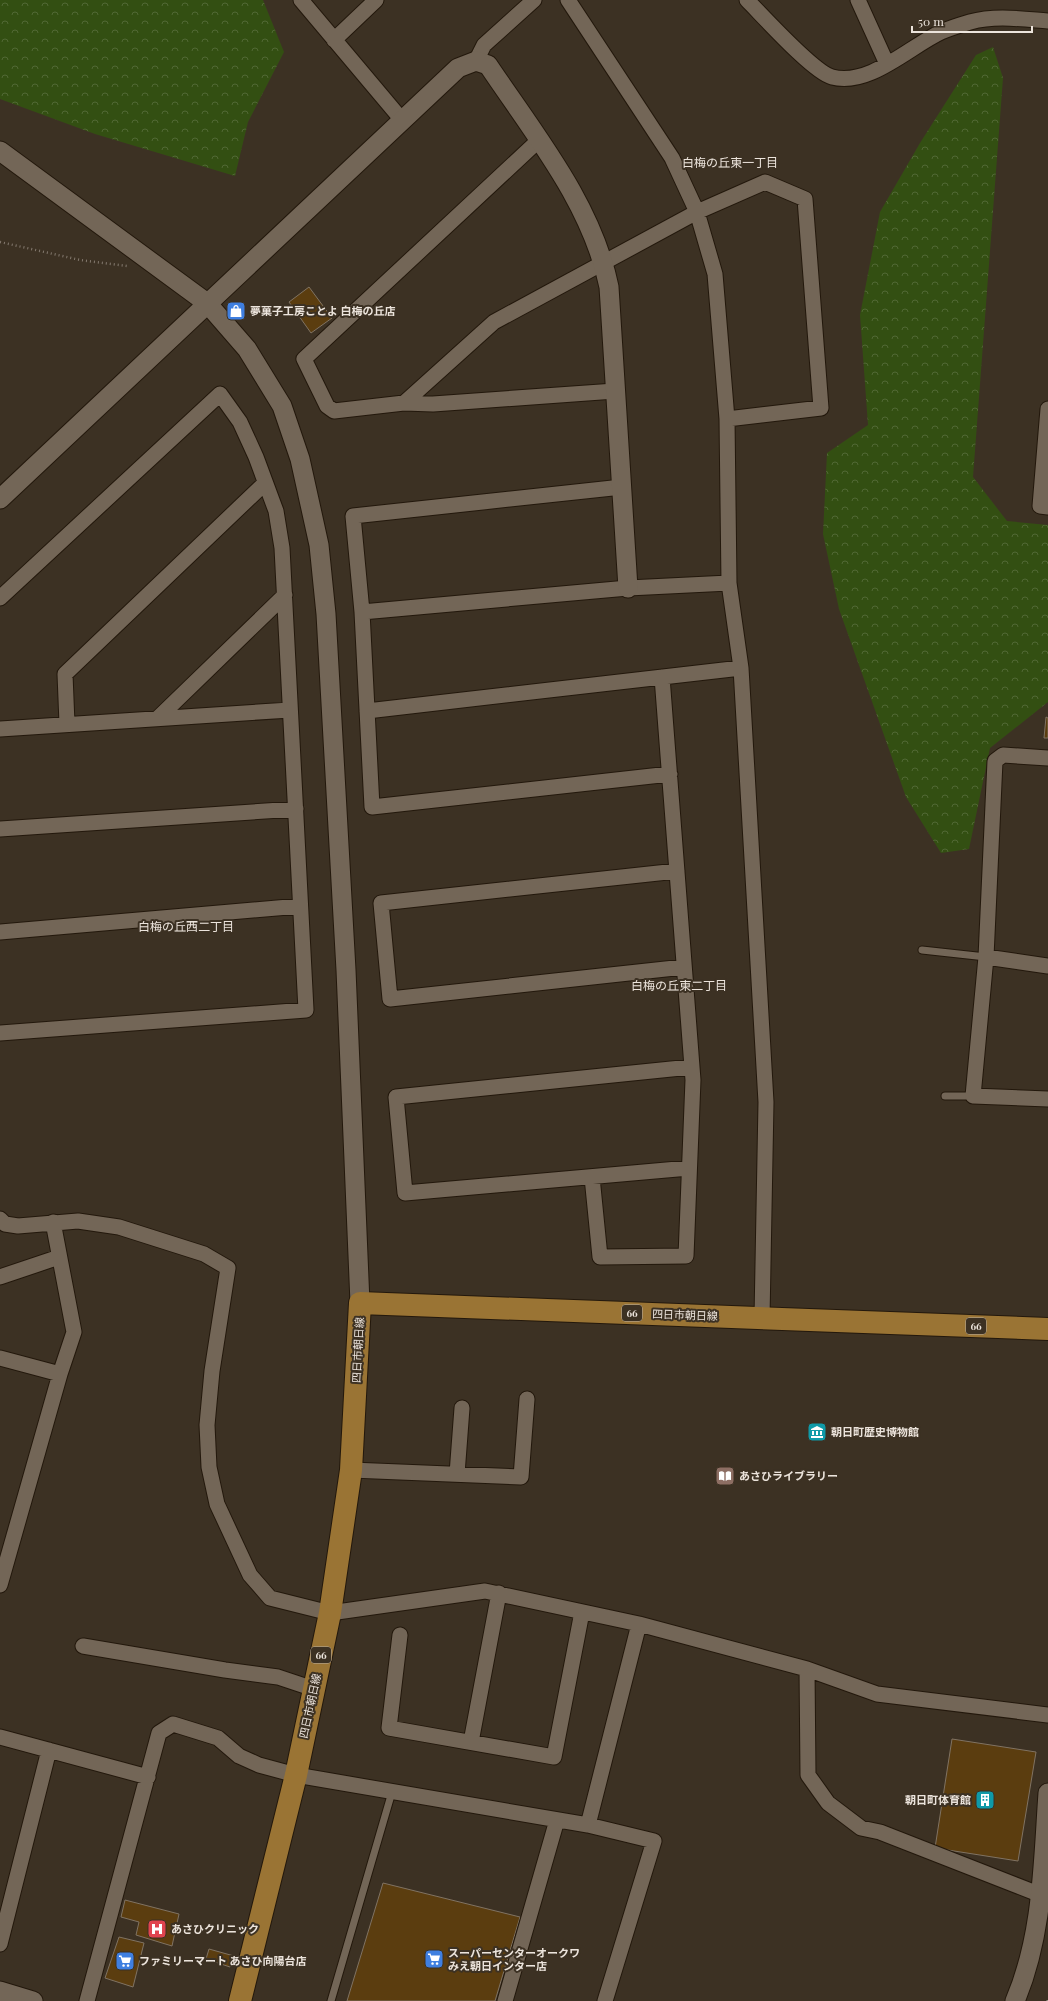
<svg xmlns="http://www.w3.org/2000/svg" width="1048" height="2001" viewBox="0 0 1048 2001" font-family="'Playfair Display','Noto Sans JP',serif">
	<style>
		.forest { fill: url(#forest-crowns) }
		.building { fill: #5b3d0f; stroke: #807363 }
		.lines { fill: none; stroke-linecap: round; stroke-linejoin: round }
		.service-casing { stroke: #23180c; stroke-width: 9 }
		.minor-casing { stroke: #23180c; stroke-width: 17 }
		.tertiary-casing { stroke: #23180c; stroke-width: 21 }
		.primary-casing { stroke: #23180c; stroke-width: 24 }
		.path { stroke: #847a6f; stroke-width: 2.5; stroke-dasharray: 1 3; stroke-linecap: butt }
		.service { stroke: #736657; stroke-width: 7 }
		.minor { stroke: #736657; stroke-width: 15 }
		.tertiary { stroke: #736657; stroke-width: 19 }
		.primary { stroke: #9a7434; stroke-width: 22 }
		.rail { stroke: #9f968b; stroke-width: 3; stroke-dasharray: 2 4; stroke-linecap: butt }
		.labels { text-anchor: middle; stroke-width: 4; stroke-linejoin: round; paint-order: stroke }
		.shield { fill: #3c3123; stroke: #b7aea4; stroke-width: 1 }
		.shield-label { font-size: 10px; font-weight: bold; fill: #ece4dc }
		.poi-label { font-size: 11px; font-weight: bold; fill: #ece4dc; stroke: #3c3123; text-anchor: start }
		.street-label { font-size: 11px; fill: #ece4dc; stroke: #3c3123 }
		.neighbourhood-label { font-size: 12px; fill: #ece4dc; stroke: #3c3123 }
	</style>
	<defs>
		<pattern id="forest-crowns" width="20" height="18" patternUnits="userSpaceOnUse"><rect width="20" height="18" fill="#334f12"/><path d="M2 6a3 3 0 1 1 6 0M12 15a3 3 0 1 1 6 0" fill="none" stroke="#516834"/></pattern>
	</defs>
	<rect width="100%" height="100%" fill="#3c3123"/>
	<path class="forest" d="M0 0H263L284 52 248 122 235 176 95 134 0 99Z
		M993 47 1003 78 973 477 1007 521 1048 525V702L990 748 969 849 941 853 906 797 839 609 823 534 827 453 868 425 860 315 880 212 920 143 976 55Z"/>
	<path class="building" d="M309 287 332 318 311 333 289 302Z
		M1046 717 1048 718V738H1044Z
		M952 1739 1036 1752 1018 1861 935 1848Z
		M383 1883 520 1917 495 2001H347Z
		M125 1900 179 1914 172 1946 136 1935 139 1922 121 1917Z
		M119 1937 144 1943 133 1987 105 1978Z
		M209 1949 234 1956 230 1967 206 1959Z"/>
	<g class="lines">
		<defs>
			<path id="service" d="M922 950 986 957
				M945 1096H973
				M331 2001 392 1792"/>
			<path id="minor" d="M301 0 402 120
				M568 0 672 158 697 212 715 274 727 419 729 583 741 668 766 1102 762 1318
				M747 0C763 16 813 72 832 77 869 87 909 47 941 32 950 28 960 25 970 22 995 15 1022 19 1048 21
				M858 0 887 64
				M334 40 376 0
				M476 61 484 45 534 0
				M539 140 304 359 327 406 334 411 404 403 433 404 615 391
				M404 403 494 322 697 212 765 182 805 199 821 408 727 419
				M1048 409 1040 506 1048 507
				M622 487 353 516 362 612 372 807 670 774
				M0 598 220 394 240 422 256 457 276 511 282 548 306 1010 0 1033
				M362 612 628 588 729 583
				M367 711 741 668
				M157 719 285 595
				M67 724 65 674 265 483
				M0 729 290 710
				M1048 758 1003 755 995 761 986 957 973 1096 1048 1099
				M0 829 296 809
				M677 871 381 903 390 999 684 967
				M0 932 300 906
				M986 957 1048 966
				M689 1168 405 1193 396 1097 691 1067
				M592 1177 600 1257 686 1256 693 1080 662 677
				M0 1219 5 1224 18 1226 78 1221 119 1227 204 1254 228 1268 212 1371 207 1425 209 1467 217 1504 250 1575 270 1598 330 1613 485 1591 639 1624 807 1669 877 1694 1048 1715
				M0 1277 59 1257
				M0 1358 60 1374
				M351 1470 521 1477 527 1399
				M457 1474 462 1408
				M0 1585 60 1374 74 1332 53 1222
				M400 1635 389 1728 554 1757 582 1612
				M83 1646 225 1670 278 1677 314 1689
				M807 1669 808 1775 828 1803 861 1828 880 1832 1041 1895
				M0 1737 148 1777
				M471 1742 499 1593
				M588 1825 639 1624
				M0 1944 49 1750
				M87 2001 159 1733 173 1724 218 1738 239 1756 259 1765 296 1775 588 1825 654 1841 605 2001
				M505 2001 557 1820"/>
			<path id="tertiary" d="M0 151 207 303 247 349 282 406 300 459 319 545 326 614 346 970 360 1303
				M0 499 458 68 476 61 488 65C535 135 592 204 609 287L628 588
				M0 1991 33 2001
				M1015 2001C1043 1935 1043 1863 1048 1793"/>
			<path id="primary" d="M240 2001 296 1775 330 1613 351 1470 360 1303 1048 1329"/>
		</defs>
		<use href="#service" class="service-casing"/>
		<use href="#minor" class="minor-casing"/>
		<use href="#tertiary" class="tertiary-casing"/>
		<use href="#primary" class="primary-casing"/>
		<path class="path" d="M0 242 80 260 127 266"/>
		<use href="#service" class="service"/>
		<use href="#minor" class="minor"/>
		<use href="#tertiary" class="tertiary"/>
		<use href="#primary" class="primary"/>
		<path class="rail" d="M1048 2001V2000"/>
	</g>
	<defs>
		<symbol id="shop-square" viewBox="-11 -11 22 22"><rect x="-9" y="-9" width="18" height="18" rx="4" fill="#3f7fe0" stroke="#3c3123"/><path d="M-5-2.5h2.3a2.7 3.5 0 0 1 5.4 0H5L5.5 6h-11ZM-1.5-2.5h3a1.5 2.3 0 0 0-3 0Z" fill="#fff"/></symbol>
		<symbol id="museum-square" viewBox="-11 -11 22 22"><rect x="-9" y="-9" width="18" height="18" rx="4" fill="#0f9aa8" stroke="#3c3123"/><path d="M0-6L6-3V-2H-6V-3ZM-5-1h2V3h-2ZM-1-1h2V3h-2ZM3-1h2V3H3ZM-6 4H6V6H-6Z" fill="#fff"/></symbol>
		<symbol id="library-square" viewBox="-11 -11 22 22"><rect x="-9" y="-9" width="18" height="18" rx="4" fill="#8d6e63" stroke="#3c3123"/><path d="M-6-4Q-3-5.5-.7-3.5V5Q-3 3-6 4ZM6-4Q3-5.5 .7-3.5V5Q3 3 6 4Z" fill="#fff"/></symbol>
		<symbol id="building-square" viewBox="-11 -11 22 22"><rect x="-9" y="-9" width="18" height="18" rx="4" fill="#0f9aa8" stroke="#3c3123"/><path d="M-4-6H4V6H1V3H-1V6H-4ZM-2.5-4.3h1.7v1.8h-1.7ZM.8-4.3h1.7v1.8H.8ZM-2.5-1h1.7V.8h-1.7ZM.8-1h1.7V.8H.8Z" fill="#fff"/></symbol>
		<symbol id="hospital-square" viewBox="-11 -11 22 22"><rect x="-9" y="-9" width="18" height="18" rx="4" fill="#e0444e" stroke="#3c3123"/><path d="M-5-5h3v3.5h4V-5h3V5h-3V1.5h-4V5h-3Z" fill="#fff"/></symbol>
		<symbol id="supermarket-square" viewBox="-11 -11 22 22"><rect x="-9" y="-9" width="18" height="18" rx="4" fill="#3f7fe0" stroke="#3c3123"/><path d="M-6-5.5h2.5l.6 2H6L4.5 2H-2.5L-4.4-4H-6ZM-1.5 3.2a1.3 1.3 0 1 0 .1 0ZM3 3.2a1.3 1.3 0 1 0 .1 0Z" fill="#fff"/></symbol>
	</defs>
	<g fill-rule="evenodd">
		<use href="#shop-square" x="225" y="300" width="22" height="22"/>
		<use href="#museum-square" x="806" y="1421" width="22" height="22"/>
		<use href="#library-square" x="714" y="1465" width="22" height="22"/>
		<use href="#building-square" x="974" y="1789" width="22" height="22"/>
		<use href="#hospital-square" x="146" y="1918" width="22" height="22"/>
		<use href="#supermarket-square" x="423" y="1948" width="22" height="22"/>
		<use href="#supermarket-square" x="114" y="1950" width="22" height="22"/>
	</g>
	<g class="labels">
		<g class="shield">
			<rect x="622" y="1305" width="20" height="16" rx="3"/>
			<rect x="966" y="1318" width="20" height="16" rx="3"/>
			<rect x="311" y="1647" width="20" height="16" rx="3"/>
		</g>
		<g class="shield-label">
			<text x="632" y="1317">66</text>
			<text x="976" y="1330">66</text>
			<text x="321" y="1659">66</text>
		</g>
		<g class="poi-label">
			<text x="250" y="315">夢菓子工房ことよ 白梅の丘店</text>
			<text x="831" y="1436">朝日町歴史博物館</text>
			<text x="739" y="1480">あさひライブラリー</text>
			<text x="971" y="1804" text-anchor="end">朝日町体育館</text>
			<text x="171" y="1933">あさひクリニック</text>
			<text x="448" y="1957">スーパーセンターオークワ<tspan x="448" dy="13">みえ朝日インター店</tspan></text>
			<text x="139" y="1965">ファミリーマート あさひ向陽台店</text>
		</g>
		<g class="street-label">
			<text transform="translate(685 1315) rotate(2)" y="4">四日市朝日線</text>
			<text transform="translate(358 1350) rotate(-87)" y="4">四日市朝日線</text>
			<text transform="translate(310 1706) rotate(-78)" y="4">四日市朝日線</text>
		</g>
		<g class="neighbourhood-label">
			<text x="730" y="167">白梅の丘東一丁目</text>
			<text x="186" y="931">白梅の丘西二丁目</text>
			<text x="679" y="990">白梅の丘東二丁目</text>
		</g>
	</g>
	<path d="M912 26v6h120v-6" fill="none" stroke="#ece4dc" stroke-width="2"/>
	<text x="918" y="26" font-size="12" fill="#ece4dc" stroke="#3c3123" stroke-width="3" paint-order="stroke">50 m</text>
</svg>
